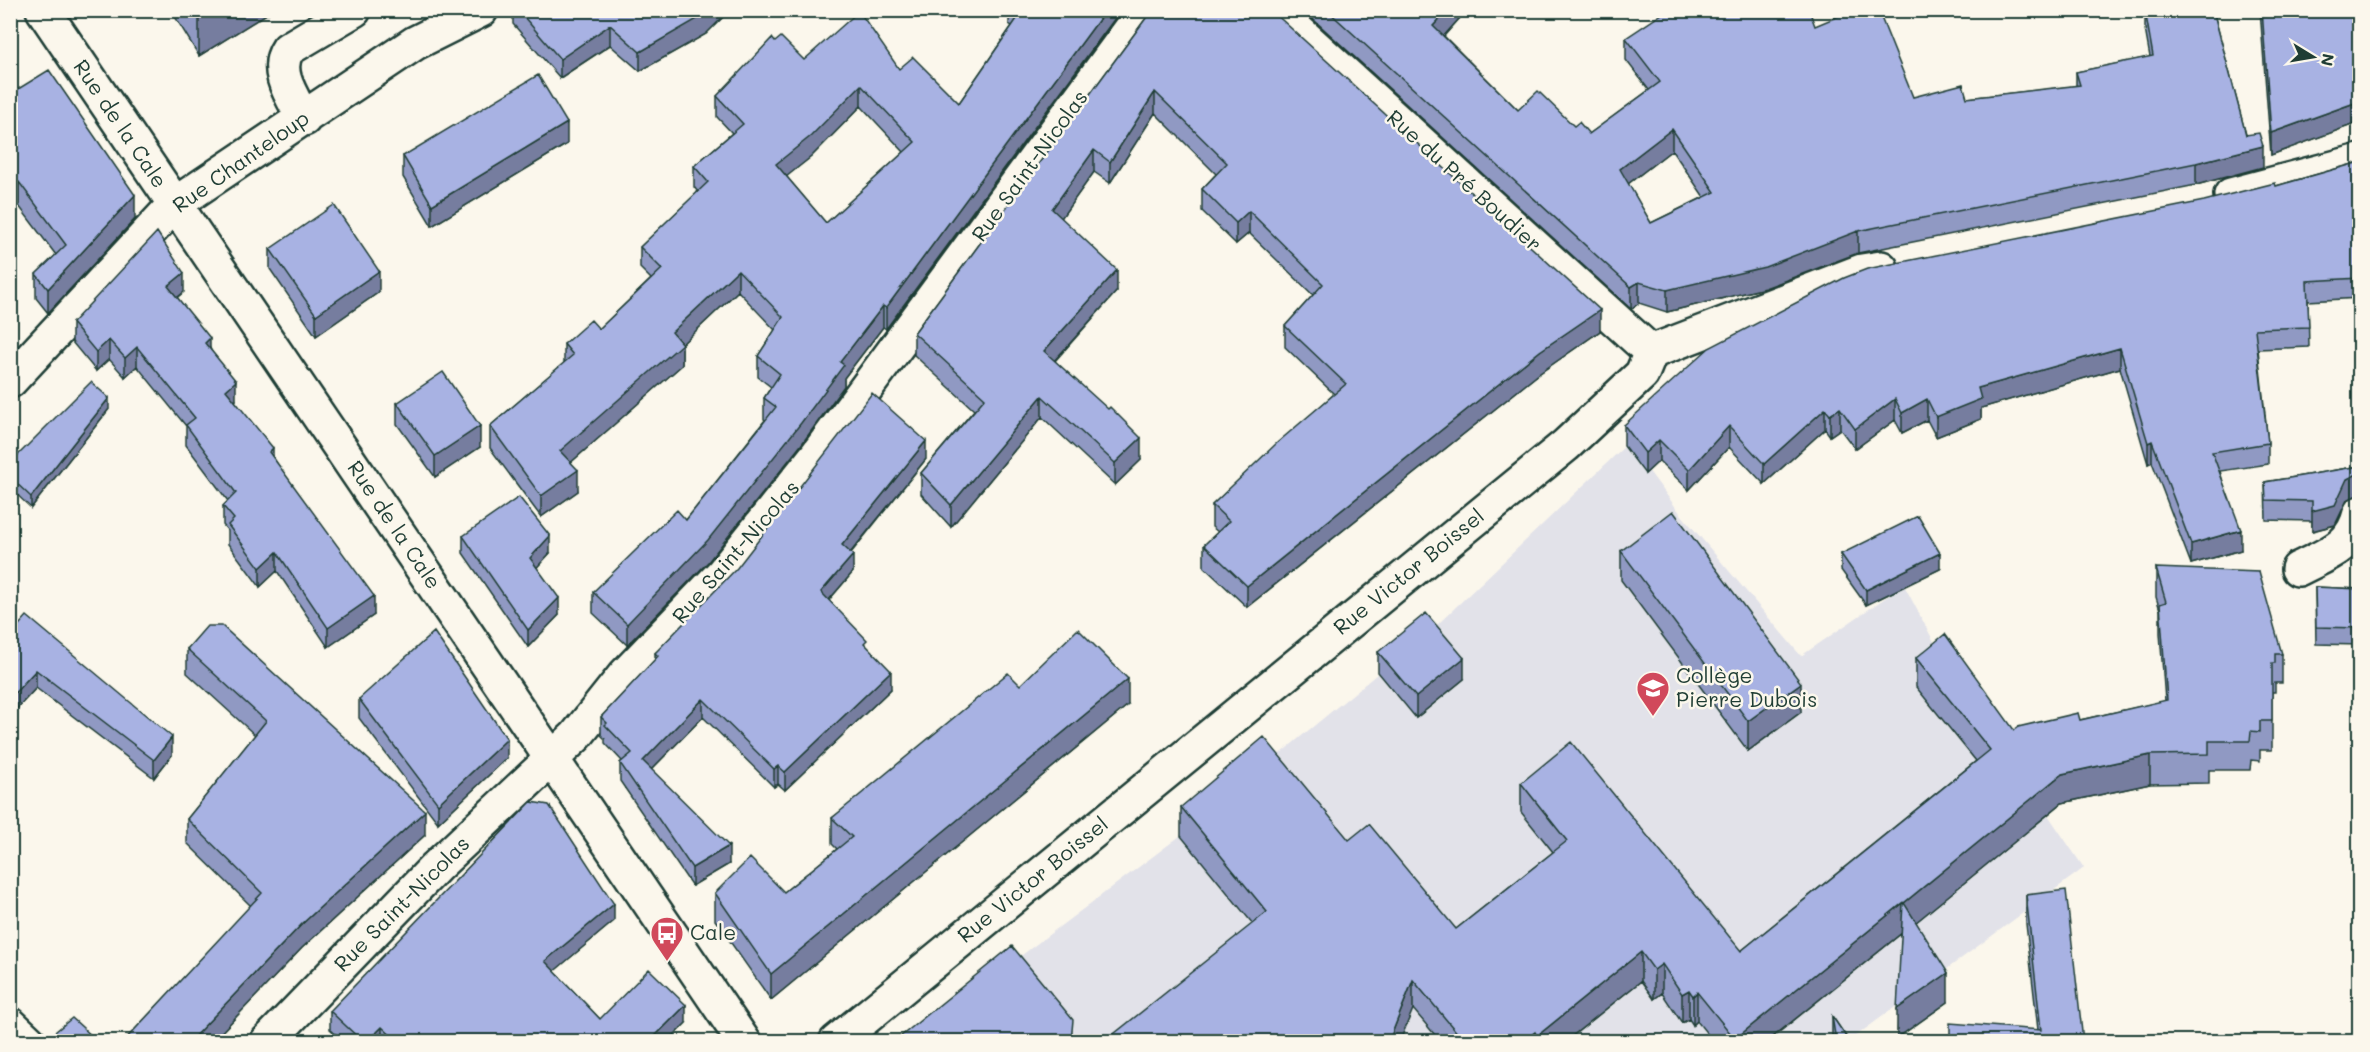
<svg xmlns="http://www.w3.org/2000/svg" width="2370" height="1052" viewBox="0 0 2370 1052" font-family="Mali,sans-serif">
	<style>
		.built { fill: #e2e2e9 }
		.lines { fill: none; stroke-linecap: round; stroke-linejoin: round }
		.minor-casing { stroke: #1f3d34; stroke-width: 38 }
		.minor { stroke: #fbf7ec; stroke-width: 33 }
		.wall { fill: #9099c3; stroke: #1f3d34; stroke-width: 1.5; fill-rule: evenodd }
		.shaded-wall { fill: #767d9f; stroke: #1f3d34; stroke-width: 1.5 }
		.building { fill: #a8b2e3; stroke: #1f3d34; stroke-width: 1.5; fill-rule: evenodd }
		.labels { text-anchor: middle; stroke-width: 5; stroke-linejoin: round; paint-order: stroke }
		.street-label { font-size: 21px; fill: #1f3d34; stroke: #fbf7ec }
		.poi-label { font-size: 21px; fill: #1f3d34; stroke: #fbf7ec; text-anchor: start }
	</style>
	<rect width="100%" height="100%" fill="#fbf7ec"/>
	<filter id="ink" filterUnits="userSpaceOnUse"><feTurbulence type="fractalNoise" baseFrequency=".0167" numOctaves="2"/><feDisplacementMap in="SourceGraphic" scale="12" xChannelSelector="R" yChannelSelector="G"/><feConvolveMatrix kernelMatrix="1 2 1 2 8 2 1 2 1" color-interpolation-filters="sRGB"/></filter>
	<g filter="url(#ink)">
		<path class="built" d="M1628 443 1680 513 1801 656 1904 585 1945 663 2084 868 1849 1041H1067L1010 964 1180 836 1438 624Z"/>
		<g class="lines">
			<defs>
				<path id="minor" d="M43 10 744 1042
					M1275 10 1651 352
					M304 119C293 98 273 71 288 49L354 10
					M2231 195 2360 161
					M10 381 175 204 415 43 481 10
					M2298 569C2327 554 2352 548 2360 513
					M10 1024 29 1042
					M267 1042 436 867 576 736 623 677 722 574 816 456 1145 10
					M836 1042 1566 445 1642 374 1651 352 1862 271 1881 268"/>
			</defs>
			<use href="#minor" class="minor-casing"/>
			<use href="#minor" class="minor"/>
		</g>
		<path class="wall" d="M171 10H273L199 56Z
			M513 10H730L706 34 640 71 610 45 560 78 513 24Z
			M1009 10H1121L886 329 883 327 844 378V386L801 445 708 562 627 645 593 613V592L686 520 765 420 764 419V398L771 387 758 377V356L775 330 738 291 682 344V365L571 462 578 491 541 517 490 448V426L564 363V344L599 329 651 279 640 268V247L698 192 694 187V166L732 133 717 117V96L775 42 804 60 899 69 959 103 1012 26 1009 24ZM861 106 904 152 826 223 786 176 811 157Z
			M1152 10 1600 331 1540 373 1247 607 1204 567V545L1218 532 1212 527V505L1334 394 1285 347V326L1313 295 1249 233 1236 244 1202 211V189L1216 174 1155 113 1110 183 1094 172 1061 218 1117 291 1055 361 1141 460 1115 485 1042 417 951 527 921 494V473L974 410 914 355V333Z
			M1303 10H1467L1444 36 1518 110 1574 126 1589 134 1649 90 1626 60V38L1815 26 1913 97 1967 98 2076 86V72L2150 57 2145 29V10H2213L2246 135 2263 167 2196 185 1858 253 1765 288 1667 312 1639 303 1631 309ZM1672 150 1704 197 1651 223 1628 184Z
			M2260 10H2360V122L2271 155Z
			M10 94 135 219 48 313 36 298V274L56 255 19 206 10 212Z
			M567 144 432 226 403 177V156Z
			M2360 162V298L2308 301 2309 347 2258 349 2268 443V464L2220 471 2241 550 2191 564 2152 462 2148 464 2120 368 1981 408V419L1936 437 1927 420 1902 433 1895 420 1855 449 1840 429 1830 436 1825 429 1764 484 1729 447 1689 490 1659 461 1645 474 1624 446V425L2276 186Z
			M270 249 379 292 316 336 270 269Z
			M184 292 177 297 210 348 236 400 235 401 273 457 374 615 328 647 277 571 260 587 228 544V531L223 525V506L228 501 186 445V426L137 366 125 377 109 359 96 371 72 342V323Z
			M397 403 480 447 435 477 397 424Z
			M109 409 31 508 10 488V463Z
			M926 459 851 553 853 572 829 600 867 647 891 689 785 790 778 784 774 787 703 717 651 770 729 864 692 886 620 781V763L622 761 605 743V739L601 735V717L655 660V653Z
			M2360 466V495H2357L2347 500 2335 525 2312 531V521L2266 520 2265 482Z
			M463 536 550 553 536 568 559 615 528 647 463 553Z
			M1621 551 1801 712 1748 751 1621 580Z
			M1841 554 1940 569 1866 605 1841 570Z
			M2156 568 2282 654V683H2275V692H2272V750H2260V761L2251 760 2250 770H2209V783L2150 784 2062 803 1916 922 1948 1002 1897 1038 1902 933 1768 1041H1713L1697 1021 1693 1025 1689 1019 1682 1023 1662 993 1654 999 1641 981 1566 1041H1440L1413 1009 1253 924 1181 836V807L1349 840 1456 929 1553 852 1521 812V783L1741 951 1976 761 1916 687V658L2014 730 2080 720 2165 701 2160 633V610L2156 597Z
			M2315 587 2360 589V645L2316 644Z
			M10 618 172 755 154 778 36 688 10 716Z
			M187 649 425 835 302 948 213 1041H44L93 1037 124 1041 251 906 187 843V819L255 735 187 673Z
			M1378 652 1464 679 1416 718 1378 672Z
			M1020 685 1128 705 771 1000 715 920V893L784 892 837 849 832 844V818Z
			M359 699 507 758 438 823 359 718Z
			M2026 895 2083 1041 2038 1030 2026 924Z
			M614 921 554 971 600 1019 686 1023 668 1041H343L330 1029V1011Z
			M1832 1016 1849 1041H1832Z"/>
		<path class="shaded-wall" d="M200 10H273L199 56V11Z
			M710 10H730L706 34 640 71V52Z
			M1106 10H1121L886 329V308Z
			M1448 10H1467L1433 48V26Z
			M610 25V45L560 78V59Z
			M861 85V106L811 157 776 185V164Z
			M1155 92V113L1110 183V162Z
			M2360 101V122L2271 155V133Z
			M567 123V144L432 226V205Z
			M1672 129V150L1620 190V169Z
			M2263 146V167L2196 185V163Z
			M1094 150V172L1052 231V209Z
			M19 182V206L10 212V188Z
			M135 195V219L48 313V289Z
			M1249 211V233L1236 244V223Z
			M1858 231V253L1765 288 1667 312V290Z
			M738 270V291L682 344V365L560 472V451L672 332Z
			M1117 270V291L1044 372V351Z
			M379 271V292L316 336V315Z
			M184 273V292L168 305V286Z
			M1639 282V303L1631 309V287Z
			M883 306V327L844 378V386L801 445 708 562 627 645V624L840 362Z
			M1600 310V331L1540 373 1247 607V586L1540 351Z
			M210 338V357L205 343Z
			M109 340V359L96 371V352Z
			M137 347V366L125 377V358Z
			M2120 348V368L1981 408V419L1936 437V417L1978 388Z
			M236 381V400L226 409V390Z
			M1042 396V417L951 527V505Z
			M109 398V409L31 508V497Z
			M1895 399V420L1855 449V429Z
			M1927 399V420L1902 433V413Z
			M1840 408V429L1830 436V415Z
			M1825 409V429L1764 484V464Z
			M480 426V447L435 477V456Z
			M1729 426V447L1689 490V470Z
			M1141 438V460L1115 485V463Z
			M1659 440V461L1645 474V453Z
			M926 441V459L842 563V545Z
			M2152 441V462L2148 464V443Z
			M273 448V467L269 452Z
			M578 470V491L541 517V496Z
			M2357 474V495L2347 500 2335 525 2312 531V511L2347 479Z
			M2241 530V550L2191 564V544Z
			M550 536V553L530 575V558Z
			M277 552V571L260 587V568Z
			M1940 553V569L1866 605V590Z
			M853 555V572L821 609V592Z
			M374 596V615L328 647V628Z
			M559 598V615L528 647V630Z
			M1464 658V679L1416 718V697Z
			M36 670V688L10 716V698Z
			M891 671V689L785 790V772Z
			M1128 679V705L771 1000V974Z
			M1801 683V712L1748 751V721Z
			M703 699V717L643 778V761Z
			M172 737V755L154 778V760Z
			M507 739V758L438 823V804Z
			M2150 755V784L2062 803 1904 932V903L2062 774Z
			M778 766V784L774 787V769Z
			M425 811V835L302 948 213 1041H190L302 924Z
			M729 846V864L692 886V868Z
			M1903 903V932L1768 1041H1735V1039Z
			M614 904V921L545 979V961Z
			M1641 952V981L1566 1041H1537V1036Z
			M1662 964V993L1654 999V970Z
			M1948 973V1002L1897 1038V1009Z
			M1413 980V1009L1400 1041H1389Z
			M1689 990V1019L1682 1023V994Z
			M1697 992V1021L1693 1025V996Z
			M686 1005V1023L668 1041H650Z
			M382 1027V1041H368Z
			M1535 1032V1041H1524Z"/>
		<path class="building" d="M518 10H710L706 14 640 52 610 25 560 59Z
			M1018 10H1106L886 308 883 306 840 362 844 365 801 423 708 540 627 624 593 592 677 510 686 520 776 407 764 398 780 374 758 356 783 317 738 270 672 332 682 344 560 451 578 470 541 496 490 426 573 355 564 344 591 320 599 329 662 269 640 247 708 182 694 166 743 124 717 96 772 38 775 42 781 37 804 60 859 11 899 69 913 57 959 103 1021 13ZM861 85 915 142 826 223 776 164 811 136Z
			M1152 10H1271L1600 310 1540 351 1247 586 1204 545 1229 521 1212 505 1278 442 1346 384 1285 326 1323 284 1249 211 1236 223 1202 189 1227 163 1155 92 1110 162 1094 150 1052 209 1117 270 1044 351 1108 409 1110 407 1141 438 1115 463 1042 396 951 505 921 473 985 398 914 333Z
			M1327 10H1448L1433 26 1518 110 1538 91 1574 126 1579 122 1589 134 1660 82 1626 38 1668 10H1809L1815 26 1853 10H1878L1913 97 1963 84 1967 98 2080 85 2076 72 2153 56 2145 10H2213L2246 135 2259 133 2263 146 2196 163 1858 231 1765 267 1667 290 1639 282 1631 287ZM1672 129 1715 192 1651 223 1620 169Z
			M2262 10H2360V101L2271 133Z
			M49 70 135 195 48 289 36 274 66 245 19 182 10 188V94Z
			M538 75 567 123 432 205 403 156Z
			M2360 162V278L2307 281 2309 327 2255 329 2268 443 2212 452 2241 530 2191 544 2152 441 2148 443 2120 348 1978 388 1981 399 1936 417 1927 399 1902 413 1895 399 1855 429 1840 408 1830 415 1825 409 1764 464 1729 426 1689 470 1659 440 1645 453 1624 425 1709 348 1844 278 1867 269 2204 201 2275 183 2276 186Z
			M334 205 379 271 316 315 270 249Z
			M157 232 184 273 168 286 210 338 205 343 236 381 226 390 273 448 269 452 374 596 328 628 277 552 260 568 228 525 234 519 223 506 236 493 186 425 195 418 137 347 125 358 109 340 96 352 72 323Z
			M443 372 480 426 435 456 397 403Z
			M91 382 109 398 31 497 10 477V463Z
			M872 393 926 441 842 545 853 555 821 592 867 640 864 643 891 671 785 772 778 766 774 769 703 699 643 761 729 846 692 868 620 763 632 753 605 725 607 723 601 717 658 656 655 653 737 568Z
			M2360 466V474H2357L2347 479 2335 505 2312 511V501L2266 500 2265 482Z
			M519 497 550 536 530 558 559 598 528 630 463 536Z
			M1673 511 1801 683 1748 721 1621 551Z
			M1918 516 1940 553 1866 590 1841 554Z
			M2156 568 2259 572 2282 654H2275V663H2272V721H2260V732L2251 731 2250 741H2209V754L2150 755 2062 774 1904 903 1948 973 1897 1009 1903 903 1735 1039 1697 992 1693 996 1689 990 1682 994 1662 964 1654 970 1641 952 1537 1036 1535 1032 1524 1041H1464L1413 980 1389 1041H1105L1267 912 1181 807 1264 737 1349 840 1369 824 1456 929 1567 841 1521 783 1571 742 1741 951 1990 750 1916 658 1945 634 2014 730 2018 727 2078 713 2080 720 2167 700 2160 604 2166 602Z
			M2315 587 2360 589V628L2316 627Z
			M1426 613 1464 658 1416 697 1378 652Z
			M27 616 172 737 154 760 36 670 10 698V618L19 625Z
			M207 626H222L425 811 302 924 190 1041H44L72 1018 93 1037 124 1041 262 893 187 819 266 721 187 649Z
			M1078 629 1128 679 771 974 715 893 750 858 784 892 852 837 832 818 1008 673 1020 685Z
			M434 632 507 739 438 804 359 699Z
			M531 802 549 805 614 904 545 961 600 1019 649 969 686 1005 650 1041H397L382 1027 368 1041H362L330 1011Z
			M2066 890 2083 1041H1950V1023L2041 1030 2026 895Z
			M1012 946 1073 1020 1071 1041H895Z
			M1832 1016 1849 1041H1836Z"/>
	</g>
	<defs>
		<symbol id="school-pin" viewBox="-11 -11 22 30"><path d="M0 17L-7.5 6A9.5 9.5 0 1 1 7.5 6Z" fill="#d1495b" stroke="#fbf7ec"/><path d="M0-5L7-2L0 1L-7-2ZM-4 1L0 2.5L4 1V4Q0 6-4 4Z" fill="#fff"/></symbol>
		<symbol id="bus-pin" viewBox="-11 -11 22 30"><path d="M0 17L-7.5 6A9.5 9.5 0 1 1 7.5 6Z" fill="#d1495b" stroke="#fbf7ec"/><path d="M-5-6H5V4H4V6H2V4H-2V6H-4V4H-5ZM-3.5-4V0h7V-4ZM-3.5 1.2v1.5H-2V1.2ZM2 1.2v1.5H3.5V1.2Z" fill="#fff"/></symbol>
	</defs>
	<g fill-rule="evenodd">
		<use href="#school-pin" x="1634" y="669" width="38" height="52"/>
		<use href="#bus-pin" x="648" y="914" width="38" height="52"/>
	</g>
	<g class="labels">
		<g class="street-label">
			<text transform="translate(120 124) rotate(56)" y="7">Rue de la Cale</text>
			<text transform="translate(241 162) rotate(-35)" y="7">Rue Chanteloup</text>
			<text transform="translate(1030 166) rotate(-54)" y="7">Rue Saint-Nicolas</text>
			<text transform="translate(1464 181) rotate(42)" y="7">Rue du Pré Boudier</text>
			<text transform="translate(394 525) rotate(56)" y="7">Rue de la Cale</text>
			<text transform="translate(736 552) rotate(-49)" y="7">Rue Saint-Nicolas</text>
			<text transform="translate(1409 572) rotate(-39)" y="7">Rue Victor Boissel</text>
			<text transform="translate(1033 880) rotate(-39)" y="7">Rue Victor Boissel</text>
			<text transform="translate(402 904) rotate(-45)" y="7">Rue Saint-Nicolas</text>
		</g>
		<g class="poi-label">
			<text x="1676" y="683">Collège<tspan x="1676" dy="24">Pierre Dubois</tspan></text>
			<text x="690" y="940">Cale</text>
		</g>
	</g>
	<rect width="2370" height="1052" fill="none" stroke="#fbf7ec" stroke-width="36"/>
	<rect x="18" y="18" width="2334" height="1016" fill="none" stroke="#1f3d34" stroke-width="2" filter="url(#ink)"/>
	<g transform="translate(2313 57) rotate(101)" stroke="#fbf7ec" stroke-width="4.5" paint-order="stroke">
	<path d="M0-4.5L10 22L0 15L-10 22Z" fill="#1f3d34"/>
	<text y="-9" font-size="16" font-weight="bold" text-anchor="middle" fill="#1f3d34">N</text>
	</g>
</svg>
